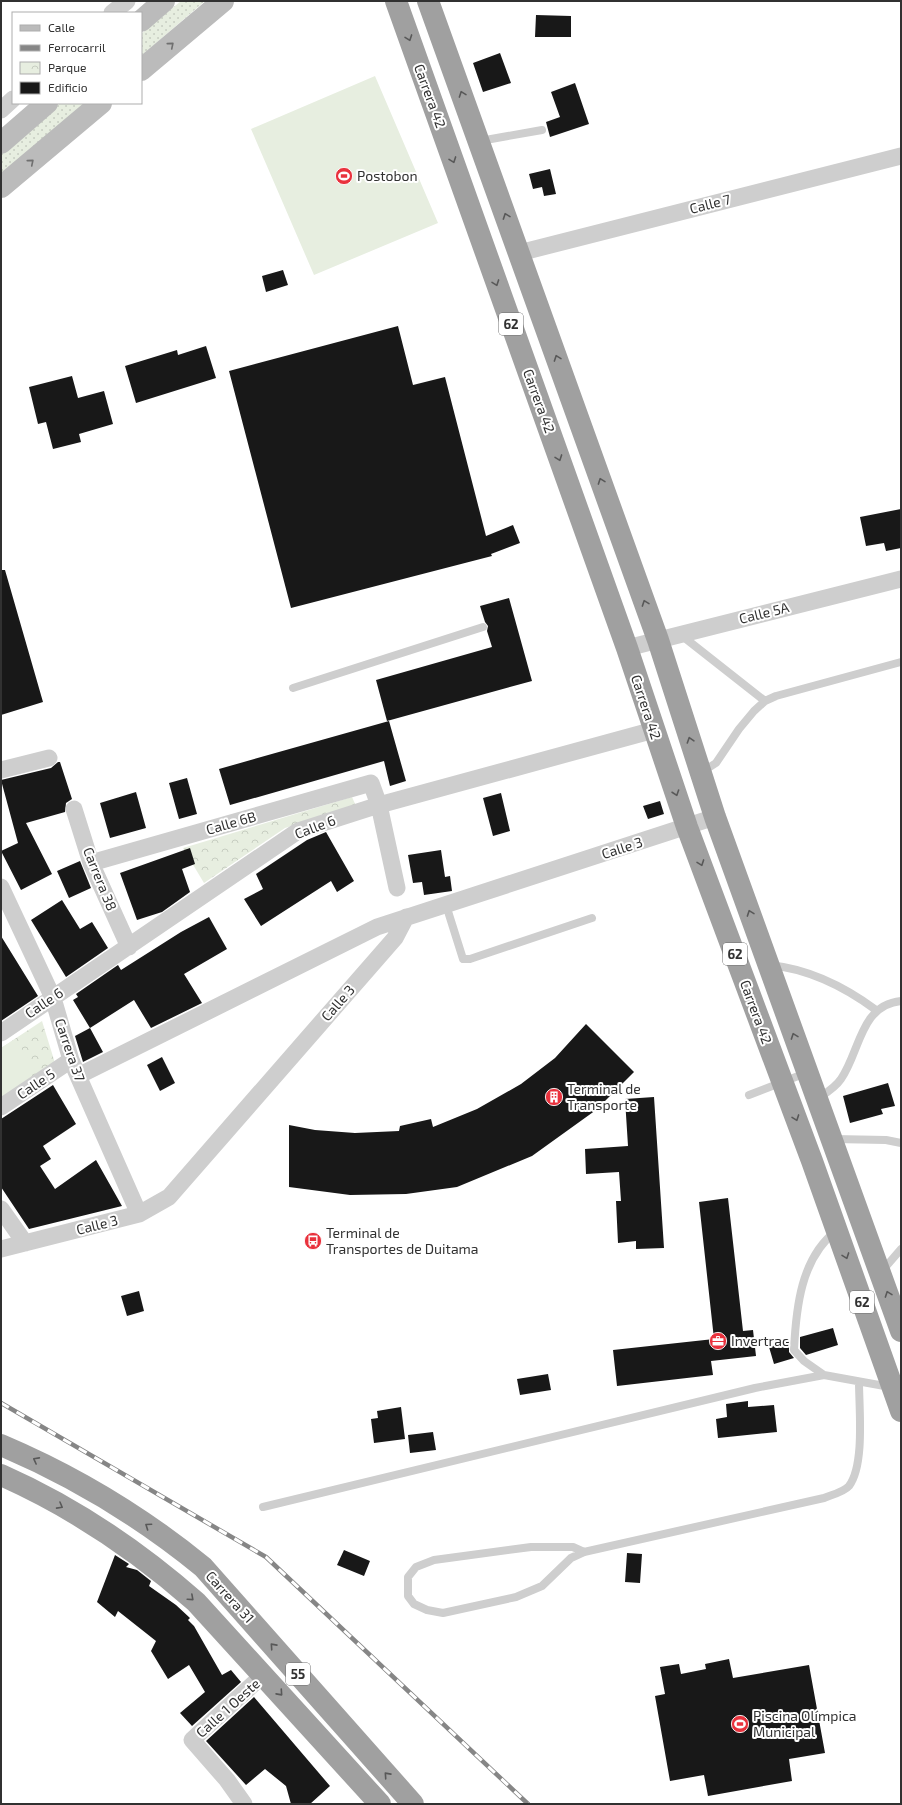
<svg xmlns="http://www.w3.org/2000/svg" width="902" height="1805" viewBox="0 0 902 1805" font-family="'Exo 2',sans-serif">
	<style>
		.grass { fill: url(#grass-dots) }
		.park { fill: url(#park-crowns) }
		.garden { fill: #e7eee0 }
		.building { fill: #181818 }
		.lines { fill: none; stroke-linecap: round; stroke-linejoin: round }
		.service { stroke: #cecece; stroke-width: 8 }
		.minor { stroke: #cecece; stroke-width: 17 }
		.secondary { stroke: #bbb; stroke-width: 22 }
		.trunk { stroke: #a0a0a0; stroke-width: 22 }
		.rail-casing { stroke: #868686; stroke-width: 4.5 }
		.rail { stroke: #fff; stroke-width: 3; stroke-dasharray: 9; stroke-linecap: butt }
		.oneway { stroke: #585858 }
		.oneway2 { stroke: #6f6f6f }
		.labels { text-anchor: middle; stroke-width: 4; stroke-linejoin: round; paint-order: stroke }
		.shield { fill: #fff; stroke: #6f6f6f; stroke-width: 1 }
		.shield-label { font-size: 13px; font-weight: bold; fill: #313131 }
		.street-label { font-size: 14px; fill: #313131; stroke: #fff }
		.poi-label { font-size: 14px; fill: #313131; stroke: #fff; text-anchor: start }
	</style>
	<defs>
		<pattern id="grass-dots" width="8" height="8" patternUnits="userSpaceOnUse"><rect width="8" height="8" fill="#e7eee0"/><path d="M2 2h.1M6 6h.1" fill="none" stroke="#c7cdc1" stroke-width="1.8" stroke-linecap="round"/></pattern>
		<pattern id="park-crowns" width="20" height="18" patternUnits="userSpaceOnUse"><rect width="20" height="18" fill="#e7eee0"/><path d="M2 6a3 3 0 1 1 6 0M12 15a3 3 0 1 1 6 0" fill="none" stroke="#c7cdc1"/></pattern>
	</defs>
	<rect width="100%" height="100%" fill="#fff"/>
	<path class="grass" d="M181 1H205L141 56V34Z
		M60 103H85L1 174V153Z"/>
	<path class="park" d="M352 797 356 806 285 828 204 883 183 848Z
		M42 1021 55 1063 1 1100V1048Z"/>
	<path class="garden" d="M375 76 438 223 314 275 251 129Z
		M15 1039 36 1071 1 1095V1048Z"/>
	<path class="building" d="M536 15 571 16V37H535Z
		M500 53 511 83 483 92 473 63Z
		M575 83 589 124 550 137 546 122 560 117 551 92Z
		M550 169 556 194 544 196 542 187 533 189 529 174Z
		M283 270 288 285 266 292 262 276Z
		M398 326 413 385 445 377 486 536 513 525 520 543 491 554 492 556 291 608 229 371Z
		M206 346 216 378 136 403 125 366 177 350 178 355Z
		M72 376 78 398 104 391 113 424 79 434 81 442 53 449 46 422 38 424 29 387Z
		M901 509V548L886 551 884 543 866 546 860 517Z
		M1 570H5L43 702 1 715Z
		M509 598 532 681 387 721 376 680 492 647 487 631 488 626 485 622 480 606Z
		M389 721 406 781 390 786 384 761 230 805 219 769Z
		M58 762H60L72 799 66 803 65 812 26 823 52 874 21 890 1 851 18 843 1 780 51 768Z
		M187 778 197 814 179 819 169 783Z
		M136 792 146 828 110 838 100 803Z
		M501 793 510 831 493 836 483 798Z
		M660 801 664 814 648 819 643 806Z
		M326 832 354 881 337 892 331 881 261 926 244 899 263 889 256 874 307 840Z
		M190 848 195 864 182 869 190 892 162 912 137 920 120 873Z
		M441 850 445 877 450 876 452 891 424 895 422 882 413 883 408 855Z
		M80 861 91 888 69 898 57 871Z
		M62 900 80 929 92 922 108 948 66 977 31 920Z
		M209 917 227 949 184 974 202 1003 151 1028 134 1000 90 1028 73 1000 78 997 76 994 118 965 121 970 181 932Z
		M1 936 38 996 1 1021Z
		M586 1024 634 1072 596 1110 532 1156 457 1187 406 1194 350 1195 289 1187V1125L315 1130 355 1133 399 1131 400 1126 431 1119 433 1127 477 1109 521 1084 555 1058Z
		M90 1028 103 1052 83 1062 75 1036Z
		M162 1057 175 1083 160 1091 147 1065Z
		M888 1083 895 1106 881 1109 883 1114 850 1123 843 1096Z
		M53 1085 76 1124 43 1146 51 1159 40 1166 55 1189 96 1160 122 1206 29 1229 1 1187V1119Z
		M654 1097 664 1248 636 1249V1241L618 1243 616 1201H621L619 1172 586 1174 585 1149 628 1146 625 1099Z
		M728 1198 743 1331 753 1330 756 1356 711 1361 713 1375 617 1386 613 1350 714 1339 699 1202Z
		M139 1291 144 1311 127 1316 121 1296Z
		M833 1328 838 1345 806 1355 800 1348V1337Z
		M789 1341V1352L794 1358 774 1364 769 1347Z
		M548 1374 551 1390 520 1395 517 1379Z
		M748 1401V1407L774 1405 777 1432 718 1438 716 1419 727 1417 726 1404Z
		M401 1407 405 1439 374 1443 371 1419 378 1418 377 1411Z
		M433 1432 436 1450 410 1453 408 1435Z
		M344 1550 370 1561 364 1576 337 1565Z
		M627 1553 642 1554 640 1583 625 1582Z
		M115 1555 129 1564 126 1567 137 1570 151 1581 149 1586 176 1605 190 1618 188 1620 194 1626 222 1675 231 1670 241 1682 192 1726 180 1713 205 1692 189 1665 168 1679 151 1651 156 1641 118 1611 115 1617 97 1602Z
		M729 1659 733 1678 809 1665 825 1753 789 1759 792 1781 708 1796 704 1775 670 1781 655 1696 665 1694 660 1667 679 1664 681 1674 706 1669 705 1664Z
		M254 1697 330 1786 310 1804H291L286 1786 265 1769 246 1785 206 1741Z"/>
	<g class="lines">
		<path class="service" d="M480 141 542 130
			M681 635 765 701
			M293 688 483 627
			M702 772 716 763 739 729 754 711 765 701 776 696 901 662
			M446 905 463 959H470L592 918
			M770 965C808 969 845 987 876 1010
			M749 1095 806 1073
			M817 1099C826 1093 835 1088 841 1079 860 1052 860 1005 901 1001
			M834 1139 886 1140 901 1143
			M836 1231C801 1258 796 1308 794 1350L804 1361 824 1375 890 1387
			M882 1271 901 1249
			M263 1507 755 1388 824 1375
			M584 1552 573 1547H531L434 1560 416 1567 408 1577V1596L414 1604 427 1610 443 1613 516 1597 542 1586 571 1558 584 1552 824 1498C831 1495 844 1492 849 1486 865 1465 859 1408 859 1382"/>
		<path class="minor" d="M112 13 127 1
			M1 110 13 99
			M519 253 901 156
			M627 648 901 579
			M1 770 49 758
			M74 809 91 863 129 947
			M91 863 371 783 379 805 397 888
			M1 887 53 998 71 1060 139 1214
			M1 1033 298 831 379 805 654 730
			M78 1076 377 927 715 817
			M1 1107 71 1060
			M1 1209 25 1243
			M1 1249 139 1214 169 1197 395 938 406 917
			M244 1804 227 1780 192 1740 263 1675"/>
		<path class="secondary" d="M141 21 164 1
			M141 70 223 1
			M1 143 47 103
			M1 187 101 103"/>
		<path class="trunk" d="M396 1 627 648 687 827 812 1161 901 1411
			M428 1 658 640 715 817 901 1331
			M1 1445C74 1476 142 1517 203 1567L413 1804
			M1 1475C71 1506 138 1551 196 1602L380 1804"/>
		<defs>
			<path id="rail" d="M1 1403 266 1557 528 1804"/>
		</defs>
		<use href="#rail" class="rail-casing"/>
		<use href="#rail" class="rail"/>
	</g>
	<defs><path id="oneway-chevron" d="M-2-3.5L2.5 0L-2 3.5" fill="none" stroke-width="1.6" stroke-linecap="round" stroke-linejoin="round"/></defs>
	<g class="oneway">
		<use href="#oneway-chevron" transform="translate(409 38) rotate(70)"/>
		<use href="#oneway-chevron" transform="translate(462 94) rotate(-110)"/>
		<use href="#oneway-chevron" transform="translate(453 160) rotate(70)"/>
		<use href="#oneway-chevron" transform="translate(506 216) rotate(-110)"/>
		<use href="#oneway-chevron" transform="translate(496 283) rotate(70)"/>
		<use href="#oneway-chevron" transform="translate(557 358) rotate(-110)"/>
		<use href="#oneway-chevron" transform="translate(559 458) rotate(70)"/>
		<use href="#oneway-chevron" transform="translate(601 481) rotate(-110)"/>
		<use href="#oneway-chevron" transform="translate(645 603) rotate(-110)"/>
		<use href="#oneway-chevron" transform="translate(690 740) rotate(-108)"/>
		<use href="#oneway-chevron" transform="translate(676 793) rotate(71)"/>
		<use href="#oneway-chevron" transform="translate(701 863) rotate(70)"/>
		<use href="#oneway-chevron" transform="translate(750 913) rotate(-110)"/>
		<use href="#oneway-chevron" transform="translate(794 1036) rotate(-110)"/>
		<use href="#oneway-chevron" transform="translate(796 1118) rotate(70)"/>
		<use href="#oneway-chevron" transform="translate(846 1256) rotate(70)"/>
		<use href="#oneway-chevron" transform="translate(888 1294) rotate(-110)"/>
		<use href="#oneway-chevron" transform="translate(36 1460) rotate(-152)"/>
		<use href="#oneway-chevron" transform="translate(60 1506) rotate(29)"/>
		<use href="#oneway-chevron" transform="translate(148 1526) rotate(-145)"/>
		<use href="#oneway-chevron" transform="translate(191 1598) rotate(42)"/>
		<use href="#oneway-chevron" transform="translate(273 1646) rotate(-132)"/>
		<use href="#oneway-chevron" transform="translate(280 1693) rotate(48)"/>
		<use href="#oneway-chevron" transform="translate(387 1775) rotate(-132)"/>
	</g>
	<g class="oneway2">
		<use href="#oneway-chevron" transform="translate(171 45) rotate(-40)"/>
		<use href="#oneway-chevron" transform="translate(31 162) rotate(-40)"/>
	</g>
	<defs>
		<symbol id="stadium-disc" viewBox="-11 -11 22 22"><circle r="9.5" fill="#e9323d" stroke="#fff"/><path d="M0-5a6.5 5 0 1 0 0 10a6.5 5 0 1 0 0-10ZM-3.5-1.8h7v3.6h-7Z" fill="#fff"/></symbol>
		<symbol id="building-disc" viewBox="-11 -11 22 22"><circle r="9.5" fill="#e9323d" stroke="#fff"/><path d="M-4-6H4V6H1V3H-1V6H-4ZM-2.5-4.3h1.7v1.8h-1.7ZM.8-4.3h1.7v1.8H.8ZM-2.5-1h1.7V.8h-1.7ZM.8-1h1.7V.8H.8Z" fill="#fff"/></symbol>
		<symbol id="bus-disc" viewBox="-11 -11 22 22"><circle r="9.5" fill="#e9323d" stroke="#fff"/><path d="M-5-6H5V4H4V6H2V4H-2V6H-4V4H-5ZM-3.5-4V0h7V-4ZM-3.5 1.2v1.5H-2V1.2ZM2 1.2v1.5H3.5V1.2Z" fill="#fff"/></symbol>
		<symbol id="office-disc" viewBox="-11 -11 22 22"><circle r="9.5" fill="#e9323d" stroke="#fff"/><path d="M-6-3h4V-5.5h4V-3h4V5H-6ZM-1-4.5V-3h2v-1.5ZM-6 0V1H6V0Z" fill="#fff"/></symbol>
	</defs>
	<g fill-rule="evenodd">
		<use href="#stadium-disc" x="334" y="166" width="20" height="20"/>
		<use href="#building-disc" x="544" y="1087" width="20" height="20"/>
		<use href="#bus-disc" x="303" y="1231" width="20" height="20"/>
		<use href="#office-disc" x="708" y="1331" width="20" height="20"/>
		<use href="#stadium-disc" x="730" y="1714" width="20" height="20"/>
	</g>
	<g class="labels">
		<g class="shield">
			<rect x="499" y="313" width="24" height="22" rx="3"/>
			<rect x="723" y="943" width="24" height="22" rx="3"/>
			<rect x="850" y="1291" width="24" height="22" rx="3"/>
			<rect x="286" y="1663" width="24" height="22" rx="3"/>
		</g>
		<g class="shield-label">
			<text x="511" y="329">62</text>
			<text x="735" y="959">62</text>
			<text x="862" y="1307">62</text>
			<text x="298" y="1679">55</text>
		</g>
		<g class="street-label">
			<text transform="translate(430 96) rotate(70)" y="5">Carrera 42</text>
			<text transform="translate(710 204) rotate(-14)" y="5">Calle 7</text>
			<text transform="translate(539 401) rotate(70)" y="5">Carrera 42</text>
			<text transform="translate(764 613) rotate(-14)" y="5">Calle 5A</text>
			<text transform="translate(646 707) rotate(72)" y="5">Carrera 42</text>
			<text transform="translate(231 823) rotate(-16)" y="5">Calle 6B</text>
			<text transform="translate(315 827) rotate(-21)" y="5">Calle 6</text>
			<text transform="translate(622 848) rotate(-18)" y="5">Calle 3</text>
			<text transform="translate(100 879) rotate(68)" y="5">Carrera 38</text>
			<text transform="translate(44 1003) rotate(-34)" y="5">Calle 6</text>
			<text transform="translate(338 1003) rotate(-49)" y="5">Calle 3</text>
			<text transform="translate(756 1012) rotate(70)" y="5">Carrera 42</text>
			<text transform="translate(70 1050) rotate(71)" y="5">Carrera 37</text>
			<text transform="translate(36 1084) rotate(-34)" y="5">Calle 5</text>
			<text transform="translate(97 1225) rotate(-14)" y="5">Calle 3</text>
			<text transform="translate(230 1597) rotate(48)" y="5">Carrera 31</text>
			<text transform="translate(228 1708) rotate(-42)" y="5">Calle 1 Oeste</text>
		</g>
		<g class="poi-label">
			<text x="357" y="181">Postobon</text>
			<text x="567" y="1094">Terminal de<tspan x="567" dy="16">Transporte</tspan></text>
			<text x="326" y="1238">Terminal de<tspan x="326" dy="16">Transportes de Duitama</tspan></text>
			<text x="731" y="1346">Invertrac</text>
			<text x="753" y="1721">Piscina Olímpica<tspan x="753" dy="16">Municipal</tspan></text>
		</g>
	</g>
	<rect width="902" height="1805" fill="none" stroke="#313131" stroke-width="4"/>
	<rect x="12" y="12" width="130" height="92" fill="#ffffff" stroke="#adadad"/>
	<rect x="20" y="25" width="20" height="6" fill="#bbbbbb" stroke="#adadad"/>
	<text x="48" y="32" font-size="12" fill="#313131">Calle</text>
	<rect x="20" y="45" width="20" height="6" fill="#868686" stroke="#adadad"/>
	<text x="48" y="52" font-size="12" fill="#313131">Ferrocarril</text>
	<rect x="20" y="62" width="20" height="12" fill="url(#park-crowns)" stroke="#adadad"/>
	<text x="48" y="72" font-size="12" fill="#313131">Parque</text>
	<rect x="20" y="82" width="20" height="12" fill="#181818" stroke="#adadad"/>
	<text x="48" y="92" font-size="12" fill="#313131">Edificio</text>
</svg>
